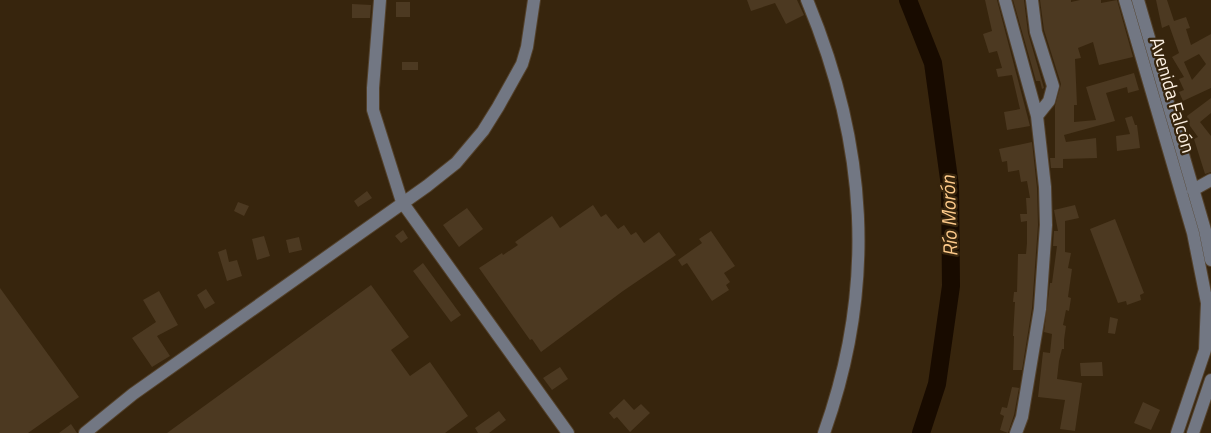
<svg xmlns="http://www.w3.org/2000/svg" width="1211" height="433" viewBox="0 0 1211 433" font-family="'Titillium Web',sans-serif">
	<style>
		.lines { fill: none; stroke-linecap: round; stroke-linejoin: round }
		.river { stroke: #180b00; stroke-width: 18 }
		.building { fill: #4c3921; fill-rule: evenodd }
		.minor-casing { stroke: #53412b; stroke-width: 14 }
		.minor { stroke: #727783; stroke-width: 12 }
		.labels { text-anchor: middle; stroke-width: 4.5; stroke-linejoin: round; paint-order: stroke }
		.street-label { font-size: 19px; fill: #fcf0e2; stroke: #37250d }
		.water-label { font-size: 20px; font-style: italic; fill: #ffcb8b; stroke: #37250d }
	</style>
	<rect width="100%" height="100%" fill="#37250d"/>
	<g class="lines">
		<path class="river" d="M908 0 933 63 950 186 951 286 937 384 921 433"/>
	</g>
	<path class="building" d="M747 0H797L804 15 786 24 775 3 751 11Z
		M985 0H997L1030 126 1007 130 1004 112 1020 109 1012 75 998 77 996 69 1002 68 997 51 989 53 983 34 992 31Z
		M1013 0H1024L1028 33 1044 88 1042 89 1040 81H1036Z
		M1040 0H1071V2L1080 0H1101V3L1117 0 1133 57 1099 65 1093 42 1078 48 1081 58 1075 59 1077 105H1074V122L1096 120 1086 87 1134 73 1139 90 1128 93 1127 87 1106 93 1115 121 1064 135 1066 142 1096 138 1097 158 1063 159V168H1051L1050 158H1055V106L1061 84 1044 30Z
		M1156 0H1167L1174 21 1186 17 1190 28 1186 29 1191 45 1211 34V88L1183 101 1179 92 1184 90 1179 79 1184 77 1172 57 1179 53 1169 25 1162 28ZM1199 54 1206 64 1192 80 1184 62Z
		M396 2H410V17H396Z
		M352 4 371 5 370 18H352Z
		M402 62H418V70H402Z
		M1211 98V113L1200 122 1211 136V172L1205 174 1194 139 1198 137 1190 126 1187 116Z
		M1132 116 1135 125H1137L1140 148 1117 151 1116 136 1130 134 1125 118Z
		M1032 142 1037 188 1038 225 1032 308 1022 370H1013L1014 336H1013L1015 302H1013L1014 292H1017L1018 254H1026L1027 243V221L1021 222 1020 214H1027L1026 198H1030L1027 181 1021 182 1019 170 1008 172 1007 161 1002 162 999 149Z
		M367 191 372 198 358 207 354 201Z
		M238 202 249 206 244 216 234 211Z
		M593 205 601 217 606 214 618 229 624 225 631 235 636 232 644 243 659 232 676 255 623 291 541 352 532 339 530 340 479 268 502 253 503 255 518 245 515 242 552 216 560 228Z
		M1075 205 1079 218 1065 221V252L1071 253 1068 268 1072 269 1068 297 1071 298 1069 311 1066 310 1063 325 1066 326 1064 340V349H1062L1059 361 1057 379 1082 383 1075 431 1060 429 1065 400 1038 397 1043 352 1050 353 1052 334 1044 332 1050 283H1052L1057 246H1053L1054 231H1058L1054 210Z
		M467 208 483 229 459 247 443 225Z
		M1115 219 1144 293 1140 295 1141 300 1127 305 1126 301 1118 303 1090 229Z
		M403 230 408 238 401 243 395 236Z
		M711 231 735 266 724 273 730 282 726 285 729 290 712 301 687 263 682 266 678 260 702 243 699 239Z
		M264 236 270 256 257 260 252 239Z
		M299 237 302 250 289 253 286 240Z
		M226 249 229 262 237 260 242 276 227 281 218 252Z
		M423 263 461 315 451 322 413 271Z
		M371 285 409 337 391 350 410 376 430 362 468 416 445 433H167Z
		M0 288 79 397 28 433H0Z
		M206 289 215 303 205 309 197 295Z
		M159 291 178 325 157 336 170 356 152 367 132 338 156 322 143 300Z
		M1110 317 1118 319 1115 334 1108 333Z
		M1102 362 1103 376H1081L1080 363Z
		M560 367 568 379 552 390 543 378Z
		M1012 387 1019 388 1014 415 1008 433 1000 430 1004 416 1000 414 1002 407 1007 408Z
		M624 399 634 410 641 404 650 413 630 432 617 417 614 419 609 413Z
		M1143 402 1160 410 1151 430 1134 423Z
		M499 411 506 420 489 433H478L475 428Z
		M71 424 77 433H59Z"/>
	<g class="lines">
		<defs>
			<path id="minor" d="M380 0 373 88V110L402 202 568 433
				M807 0C867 144 877 285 824 433
				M1005 0 1037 116 1045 187 1046 225 1040 309 1022 417 1016 433
				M1032 0 1036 32 1053 86 1049 101 1037 116
				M1125 0 1193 233 1207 303 1205 350 1177 433
				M1138 0 1205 230 1211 260
				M1193 190 1211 180
				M85 433 133 394 427 186 456 163 483 131 498 107 522 64 527 47 534 0
				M1193 433 1211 380"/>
		</defs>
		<use href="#minor" class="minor-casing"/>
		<use href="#minor" class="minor"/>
	</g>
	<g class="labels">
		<g class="street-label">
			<text transform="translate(1173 95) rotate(74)" y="7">Avenida Falcón</text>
		</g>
		<g class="water-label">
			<text transform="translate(949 216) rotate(-92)" y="7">Río Morón</text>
		</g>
	</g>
</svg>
